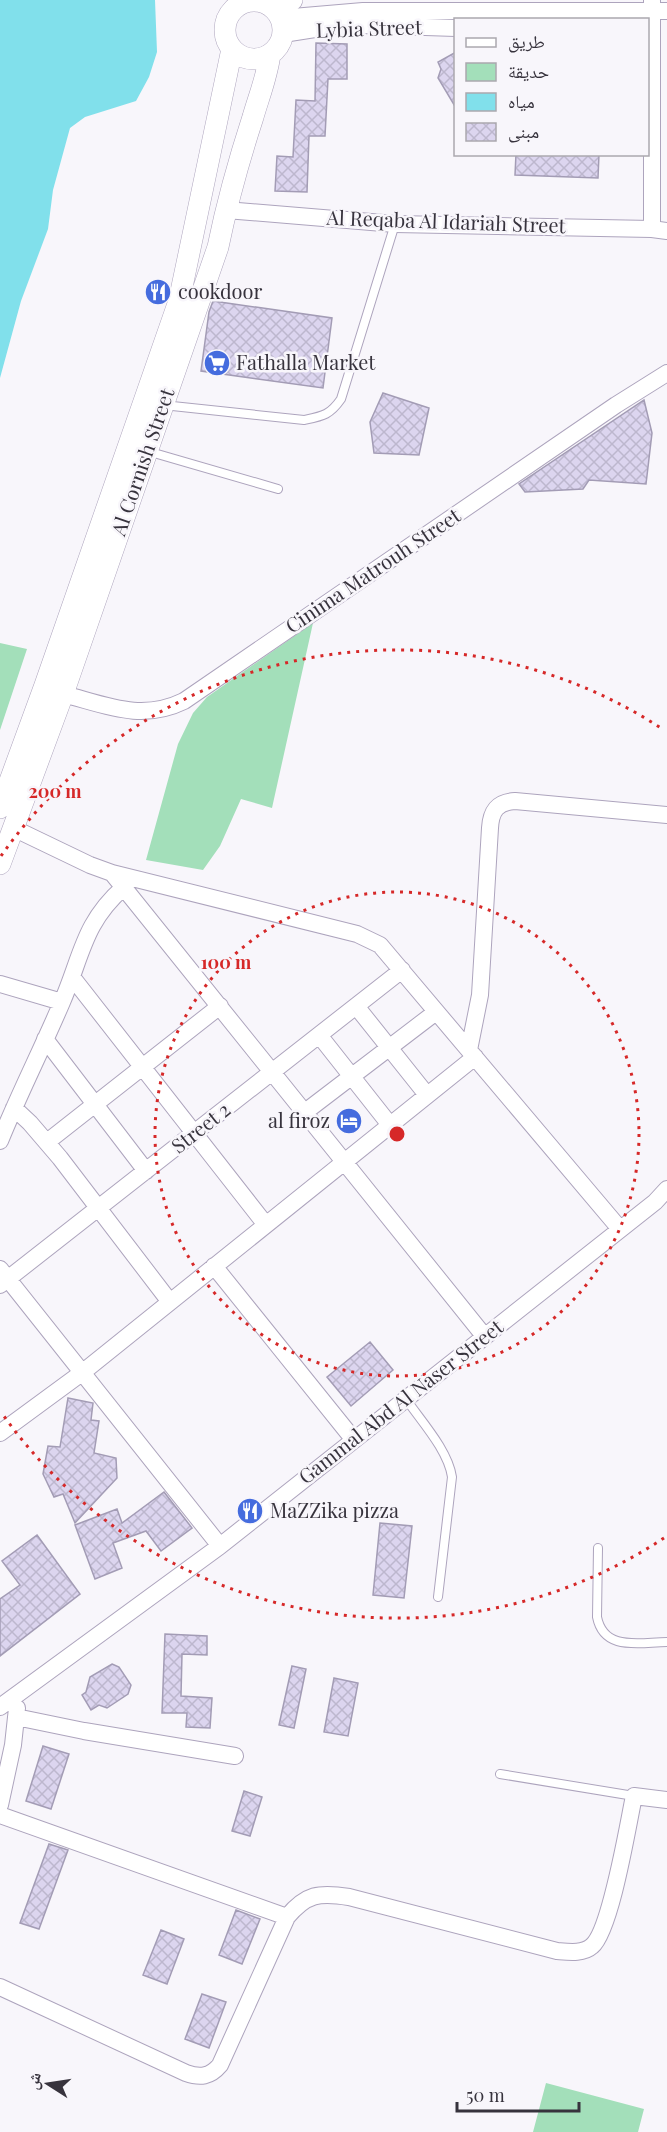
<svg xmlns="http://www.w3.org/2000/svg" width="667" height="2132" viewBox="0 0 667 2132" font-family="'Playfair Display','Noto Naskh Arabic',serif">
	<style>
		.park { fill: #a3dfba }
		.water { fill: #81e0eb }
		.building { fill: url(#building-cross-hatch); stroke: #a39cb5; stroke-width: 1.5 }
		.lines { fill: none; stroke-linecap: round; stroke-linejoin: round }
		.service-casing { stroke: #ada4bd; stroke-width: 10 }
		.minor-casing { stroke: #ada4bd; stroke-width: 18 }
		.tertiary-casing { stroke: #ada4bd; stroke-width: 22 }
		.service { stroke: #fff; stroke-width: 8 }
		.minor { stroke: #fff; stroke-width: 16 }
		.tertiary { stroke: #fff; stroke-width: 21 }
		.ring { fill: none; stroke: #d62828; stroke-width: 3; stroke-dasharray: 3 6 }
		.labels { text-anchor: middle; stroke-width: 5; stroke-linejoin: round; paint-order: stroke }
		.street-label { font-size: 20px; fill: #37333d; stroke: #f8f6fb }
		.poi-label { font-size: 20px; fill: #37333d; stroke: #f8f6fb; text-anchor: start }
		.centre { fill: #d62828; stroke: #f8f6fb; stroke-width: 3 }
		.ring-label { font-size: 18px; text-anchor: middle; font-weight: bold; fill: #d62828; stroke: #f8f6fb; stroke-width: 5; stroke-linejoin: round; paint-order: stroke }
	</style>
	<defs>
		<pattern id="building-cross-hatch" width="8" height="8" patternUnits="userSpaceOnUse" patternTransform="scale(1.5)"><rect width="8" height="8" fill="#dcd5ef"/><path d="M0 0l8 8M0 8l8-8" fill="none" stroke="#bdb7ce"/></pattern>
	</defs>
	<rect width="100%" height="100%" fill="#f8f6fb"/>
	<path class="park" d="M313 623 272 808 241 799 220 846 203 870 146 860 178 744 193 713 207 697Z
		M0 643 27 649 0 730Z
		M546 2083 644 2109 638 2132H533Z"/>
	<path class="water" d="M0 0H155L157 52 149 77 136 101 85 117 70 128 53 190 48 229 21 301 0 378Z"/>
	<path class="building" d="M316 43 347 44V79H328L325 136H309L307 192 275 191 277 156 293 157 296 100 315 101Z
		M456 52V108L438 78 441 69 438 62Z
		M516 154H599L598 178 515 175Z
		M213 301 332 318 323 388 201 371 209 312Z
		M383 393 429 408 419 455 374 453 370 422Z
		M644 400 652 433 646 484 589 480 583 489 525 492 519 484Z
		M370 1342 393 1370 351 1406 327 1377Z
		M68 1398 93 1403 91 1420 99 1421 94 1453 116 1458 117 1478 75 1523 63 1494 54 1497 43 1474 48 1446 60 1447Z
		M164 1492 192 1528 161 1551 146 1531 113 1543 122 1568 95 1579 75 1525 117 1509 122 1523Z
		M380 1523 412 1526 404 1598 373 1595Z
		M37 1535 80 1594 0 1656V1599L20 1585 2 1561Z
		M165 1634 207 1636V1655L182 1654 181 1696 212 1698 210 1728 186 1727 187 1713H162Z
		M112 1664 119 1667 131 1685 128 1694 107 1708 99 1705 91 1710 82 1695 86 1692 90 1677Z
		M292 1666 306 1669 294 1728 279 1725Z
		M334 1678 358 1683 348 1736 324 1732Z
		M43 1746 69 1754 51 1809 26 1801Z
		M244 1791 262 1797 250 1836 232 1831Z
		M49 1844 68 1850 39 1929 20 1923Z
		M236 1910 260 1919 242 1964 219 1955Z
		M161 1930 184 1939 167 1984 143 1975Z
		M202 1994 226 2002 209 2048 185 2039Z"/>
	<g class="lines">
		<defs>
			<path id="service" d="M163 405 304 420C323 416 330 415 341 399L395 224
				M147 451 278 489
				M406 1399C421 1421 448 1450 452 1477L438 1597
				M598 1548 597 1617C604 1652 640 1642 667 1642
				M500 1774 634 1796"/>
			<path id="minor" d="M281 18 363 11H667
				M283 34 334 26 364 25 456 28
				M226 210 395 224 652 229 667 231
				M652 229V1
				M63 694C106 705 141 722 184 701L616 405 667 373
				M13 828 90 865 112 873 357 934 380 945 620 1229
				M112 873 485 1337
				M72 977 266 1225
				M0 984 62 1002
				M356 1006 427 1095
				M319 1035 390 1125
				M45 1039 146 1171
				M469 1050 480 995 490 828C491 811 497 802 515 801L667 815
				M14 1108 30 1123 60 1158 170 1302
				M305 1112 436 1012
				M0 1141C19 1094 42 1049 62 1002 82 956 83 923 124 887
				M47 1142 220 1006
				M214 1266 354 1440
				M0 1269 220 1546
				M0 1285 402 970
				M0 1433 83 1372 475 1057
				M0 1707 220 1546 655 1202 667 1189
				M16 1717 84 1731 235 1756
				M0 1805 13 1745 17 1708
				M0 1815 287 1917
				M0 1987 186 2073C200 2078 210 2077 220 2065L287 1917C306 1894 319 1892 349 1897L557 1951C569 1952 583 1954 592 1946 611 1930 628 1824 634 1796L667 1800"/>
			<path id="tertiary" d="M225 30a29 29 0 1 1 58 0a29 29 0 1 1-58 0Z
				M276 10 292 0
				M0 808 45 685 179 301 232 49
				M0 864 63 694 218 247C227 203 239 160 253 117 259 96 267 77 270 54"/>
		</defs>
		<use href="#service" class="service-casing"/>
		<use href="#minor" class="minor-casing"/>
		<use href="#tertiary" class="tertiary-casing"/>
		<use href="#service" class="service"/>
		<use href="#minor" class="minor"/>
		<use href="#tertiary" class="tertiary"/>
	</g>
	<g class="ring">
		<circle cx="397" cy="1134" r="242"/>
		<path d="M664 1538A484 484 0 0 1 1 1412M1 856A484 484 0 0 1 664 730"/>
	</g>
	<defs>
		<symbol id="restaurant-disc" viewBox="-11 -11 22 22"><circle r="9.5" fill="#456cde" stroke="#f8f6fb"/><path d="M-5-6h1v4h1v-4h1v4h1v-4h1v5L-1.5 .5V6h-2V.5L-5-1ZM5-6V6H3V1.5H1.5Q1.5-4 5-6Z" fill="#fff"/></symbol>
		<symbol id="supermarket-disc" viewBox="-11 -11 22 22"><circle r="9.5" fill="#456cde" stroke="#f8f6fb"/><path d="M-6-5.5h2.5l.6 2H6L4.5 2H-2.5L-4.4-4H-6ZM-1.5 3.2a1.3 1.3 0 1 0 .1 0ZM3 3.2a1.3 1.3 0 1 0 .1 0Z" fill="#fff"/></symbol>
		<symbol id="hotel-disc" viewBox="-11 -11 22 22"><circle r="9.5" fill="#456cde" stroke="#f8f6fb"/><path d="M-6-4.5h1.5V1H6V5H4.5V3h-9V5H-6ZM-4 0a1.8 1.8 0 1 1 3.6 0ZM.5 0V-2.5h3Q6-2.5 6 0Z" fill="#fff"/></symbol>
	</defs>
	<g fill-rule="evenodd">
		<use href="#restaurant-disc" x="143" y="277" width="30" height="30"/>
		<use href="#supermarket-disc" x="202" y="348" width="30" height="30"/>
		<use href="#hotel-disc" x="334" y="1106" width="30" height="30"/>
		<use href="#restaurant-disc" x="235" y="1496" width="30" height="30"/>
	</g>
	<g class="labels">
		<g class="street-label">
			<text transform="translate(369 29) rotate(-2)" y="7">Lybia Street</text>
			<text transform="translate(446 222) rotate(2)" y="7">Al Reqaba Al Idariah Street</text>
			<text transform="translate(143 462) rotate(-71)" y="7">Al Cornish Street</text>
			<text transform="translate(373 571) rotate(-34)" y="7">Cinima Matrouh Street</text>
			<text transform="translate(201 1128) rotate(-38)" y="7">Street 2</text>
			<text transform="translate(401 1402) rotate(-38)" y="7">Gammal Abd Al Naser Street</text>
		</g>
		<g class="poi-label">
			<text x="178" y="299">cookdoor</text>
			<text x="236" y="370">Fathalla Market</text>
			<text x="330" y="1128" text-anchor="end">al firoz</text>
			<text x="270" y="1518">MaZZika pizza</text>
		</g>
	</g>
	<circle cx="397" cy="1134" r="9" class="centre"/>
	<g class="ring-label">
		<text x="55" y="798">200 m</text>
		<text x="226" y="969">100 m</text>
	</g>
	<rect x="454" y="18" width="195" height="138" fill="#f8f6fb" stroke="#aba8af" stroke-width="1.5"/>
	<rect x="466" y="38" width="30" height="9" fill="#ffffff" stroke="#aba8af" stroke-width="1.5"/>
	<text x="508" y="48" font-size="18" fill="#37333d">طريق</text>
	<rect x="466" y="63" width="30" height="18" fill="#a3dfba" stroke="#aba8af" stroke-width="1.5"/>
	<text x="508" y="78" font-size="18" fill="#37333d">حديقة</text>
	<rect x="466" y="93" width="30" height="18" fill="#81e0eb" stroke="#aba8af" stroke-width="1.5"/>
	<text x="508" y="108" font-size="18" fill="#37333d">مياه</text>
	<rect x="466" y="123" width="30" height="18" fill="url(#building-cross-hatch)" stroke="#aba8af" stroke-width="1.5"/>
	<text x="508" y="138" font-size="18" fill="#37333d">مبنى</text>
	<g transform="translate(48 2084) rotate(282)" stroke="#f8f6fb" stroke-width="4.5" paint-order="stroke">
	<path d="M0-4.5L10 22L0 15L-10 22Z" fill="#37333d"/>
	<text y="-9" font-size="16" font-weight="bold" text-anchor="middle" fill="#37333d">ش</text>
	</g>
	<path d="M457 2102v9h122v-9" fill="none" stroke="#37333d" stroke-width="3"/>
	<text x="466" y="2102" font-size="18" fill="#37333d" stroke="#f8f6fb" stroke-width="4.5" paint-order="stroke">50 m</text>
</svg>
